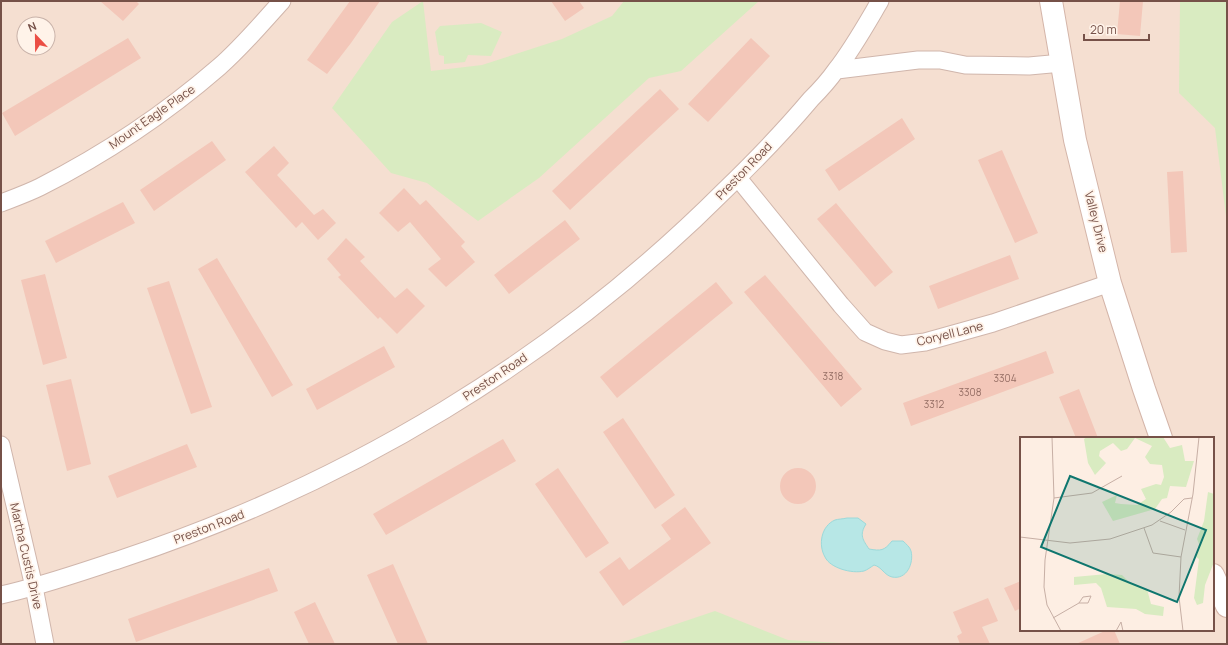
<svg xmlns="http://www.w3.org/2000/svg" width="1228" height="645" viewBox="0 0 1228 645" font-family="Manrope,sans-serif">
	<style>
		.residential { fill: #f5dfd1; fill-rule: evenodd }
		.green { fill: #d9ebc1 }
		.water { fill: #b7e7e6; stroke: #9cd9d9 }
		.building { fill: #f3c7b9 }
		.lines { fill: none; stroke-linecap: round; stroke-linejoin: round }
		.street-casing { stroke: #d0b6ac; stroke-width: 19 }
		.secondary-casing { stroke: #d4b5a9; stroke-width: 24 }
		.street { stroke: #fff; stroke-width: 17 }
		.secondary { stroke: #fff; stroke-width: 22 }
		.labels { text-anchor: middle; stroke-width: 3.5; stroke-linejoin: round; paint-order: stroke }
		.number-label { font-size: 10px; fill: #956e64 }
		.street-label { font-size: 12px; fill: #765148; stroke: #fff3e9 }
		.inset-road { fill: none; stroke: #c7afa5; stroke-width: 1 }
		.view { fill: #0f766e; fill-opacity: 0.15; stroke: #0f766e; stroke-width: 2 }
		.inset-edge { fill: none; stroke: #765148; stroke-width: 2 }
	</style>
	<rect width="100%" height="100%" fill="#fdeee3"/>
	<path class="residential" d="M1 1H1227V644H1ZM24 24H48V48H24ZM1021 438H1213V630H1021Z"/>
	<path class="green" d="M423 1 431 71 482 65 562 39 612 16 624 1H759L681 71 649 78 539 178 478 221 427 183 391 173 332 108 392 22Z
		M1180 1H1227V224L1215 128 1179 93Z
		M481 23 502 32 491 56 468 55 465 62 444 64V56L439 55 435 32 440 26Z
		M715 611 788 640 859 644H617Z"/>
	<path class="water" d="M847 518H858L866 524C859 535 863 540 869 549 881 551 884 551 892 541H903C906 544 910 547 911 551 914 563 907 580 892 577 884 575 882 567 874 565 871 567 867 570 864 571 852 574 830 568 825 557 818 545 821 526 835 520 838 519 843 519 847 518Z"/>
	<path class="building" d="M100 1H136L139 4 123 21Z
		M350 1H380L351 43 327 74 307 60Z
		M551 1H579L584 8 565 21Z
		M1120 1H1143L1140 36 1117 34Z
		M128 38 141 58 15 136 2 113Z
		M751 38 770 56 708 122 688 104Z
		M660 89 679 109 570 210 552 191Z
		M902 118 915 139 839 191 825 170Z
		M212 141 226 160 154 211 140 190Z
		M274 146 289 163 277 175 314 215 323 209 336 223 318 240 302 222 296 228 245 172Z
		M1002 150 1038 233 1015 243 978 160Z
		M1183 171 1187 252 1171 253 1167 172Z
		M404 188 420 205 426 200 465 242 461 246 475 262 446 287 428 269 441 259 410 222 398 232 379 213Z
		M123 202 135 223 56 263 45 241Z
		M836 203 893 272 875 287 817 219Z
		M565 220 580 239 509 294 494 275Z
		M346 238 365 257 360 261 395 298 407 288 425 306 397 334 380 317 378 319 338 277 341 275 327 259Z
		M1010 255 1019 279 938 309 929 286Z
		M217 258 293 385 272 397 198 269Z
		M45 274 67 358 43 365 21 280Z
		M765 275 862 389 841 407 744 292Z
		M169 281 212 407 191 414 147 288Z
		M716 282 733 303 617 398 600 377Z
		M384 346 395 367 317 410 306 389Z
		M1046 351 1054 373 911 426 903 403Z
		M71 379 91 464 67 471 46 385Z
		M1079 389 1098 438H1076L1059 397Z
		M623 418 675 495 655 509 603 432Z
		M503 439 516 461 386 535 373 514Z
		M187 444 197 467 117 498 108 476Z
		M558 468 609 543 586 558 535 484Z
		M780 486a18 18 0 1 1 36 0a18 18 0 1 1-36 0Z
		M685 507 711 543 623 606 599 572 620 557 629 570 671 539 661 525Z
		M393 564 428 644H398L367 575Z
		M269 568 278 591 136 642 128 619Z
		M1021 581V608L1015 611 1004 588Z
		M988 598 998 621 982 627 990 644H960L957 636 962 633 953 612Z
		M315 602 335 644H309L294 612Z
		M1107 630H1114L1120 644H1076Z"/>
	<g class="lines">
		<defs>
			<path id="street" d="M837 70 918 60H940L965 65 1029 66 1062 63
				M738 178 841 305 865 332 885 341 901 345 925 342 993 323 1110 283
				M1 203C14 198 28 193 40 187 103 155 166 113 219 67 242 47 261 24 282 1
				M1 445 34 587 45 644
				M1 595C42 586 81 572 121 559 348 484 556 359 725 190 755 161 784 131 811 99 820 90 829 80 836 70 852 50 867 23 880 1"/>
			<path id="secondary" d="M1051 1 1075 140 1110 283 1144 389 1161 438
				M1213 575 1227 606"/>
		</defs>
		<use href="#street" class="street-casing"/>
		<use href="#secondary" class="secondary-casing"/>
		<use href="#street" class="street"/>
		<use href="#secondary" class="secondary"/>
	</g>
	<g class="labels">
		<g class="number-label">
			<text x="833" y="380">3318</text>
			<text x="1005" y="382">3304</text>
			<text x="970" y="396">3308</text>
			<text x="934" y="408">3312</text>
		</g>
		<g class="street-label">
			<text transform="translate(152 117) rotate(-35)" y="4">Mount Eagle Place</text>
			<text transform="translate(744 171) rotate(-46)" y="4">Preston Road</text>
			<text transform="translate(1096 222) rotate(76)" y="4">Valley Drive</text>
			<text transform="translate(950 334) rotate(-14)" y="4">Coryell Lane</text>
			<text transform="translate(495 377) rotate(-34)" y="4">Preston Road</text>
			<text transform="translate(209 527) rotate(-21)" y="4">Preston Road</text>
			<text transform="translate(26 556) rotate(77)" y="4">Martha Custis Drive</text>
		</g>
	</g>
	<g transform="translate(1020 437)">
		<rect width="194" height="194" fill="#fdeee3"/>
		<path d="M67 0H143L150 11 162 8 165 24H174L166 50 150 49 147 61 142 62 135 72 93 84 82 65 97 58 95 66 101 67 117 68 126 62 121 52 136 47 141 48 144 40 142 28 130 27 125 20 132 9 115 1 107 12 101 14 93 6 80 14 79 19 86 26 75 38 68 26 64 2ZM188 55 194 57V125L185 148 183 166 177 168 174 161 179 122 176 120 179 107 177 102 184 84ZM87 137 102 138 109 145 127 152 131 167 144 170 143 179 125 177 116 172 87 170 81 151 76 146 54 148V140Z" fill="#d9ebc1"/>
		<path class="inset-road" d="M32 0 34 61 25 123 24 150 27 168 41 194M34 61 72 56 102 39M140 84 165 93M124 91 133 116 161 120M0 100 50 106 90 102 132 88 151 75 164 62 172 61M33 181 59 166H68L71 159 63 160 59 166M96 194 101 185 103 194M163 194 159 160 161 120 173 57 179 0"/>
		<path class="view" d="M50 39 186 93 157 165 21 110Z"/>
		<rect width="194" height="194" class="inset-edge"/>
	</g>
	<rect width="1228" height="645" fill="none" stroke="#765148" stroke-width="4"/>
	<g transform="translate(36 36) rotate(338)"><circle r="19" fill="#fff3e9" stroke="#c8b2a9"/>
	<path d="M0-3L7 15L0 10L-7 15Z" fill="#eb4e44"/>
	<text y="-6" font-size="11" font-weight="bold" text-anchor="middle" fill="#765148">N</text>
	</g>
	<path d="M1084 34v6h65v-6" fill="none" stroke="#765148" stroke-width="2"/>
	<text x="1090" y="34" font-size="12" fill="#765148" stroke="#fff3e9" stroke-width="3" paint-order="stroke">20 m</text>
</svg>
